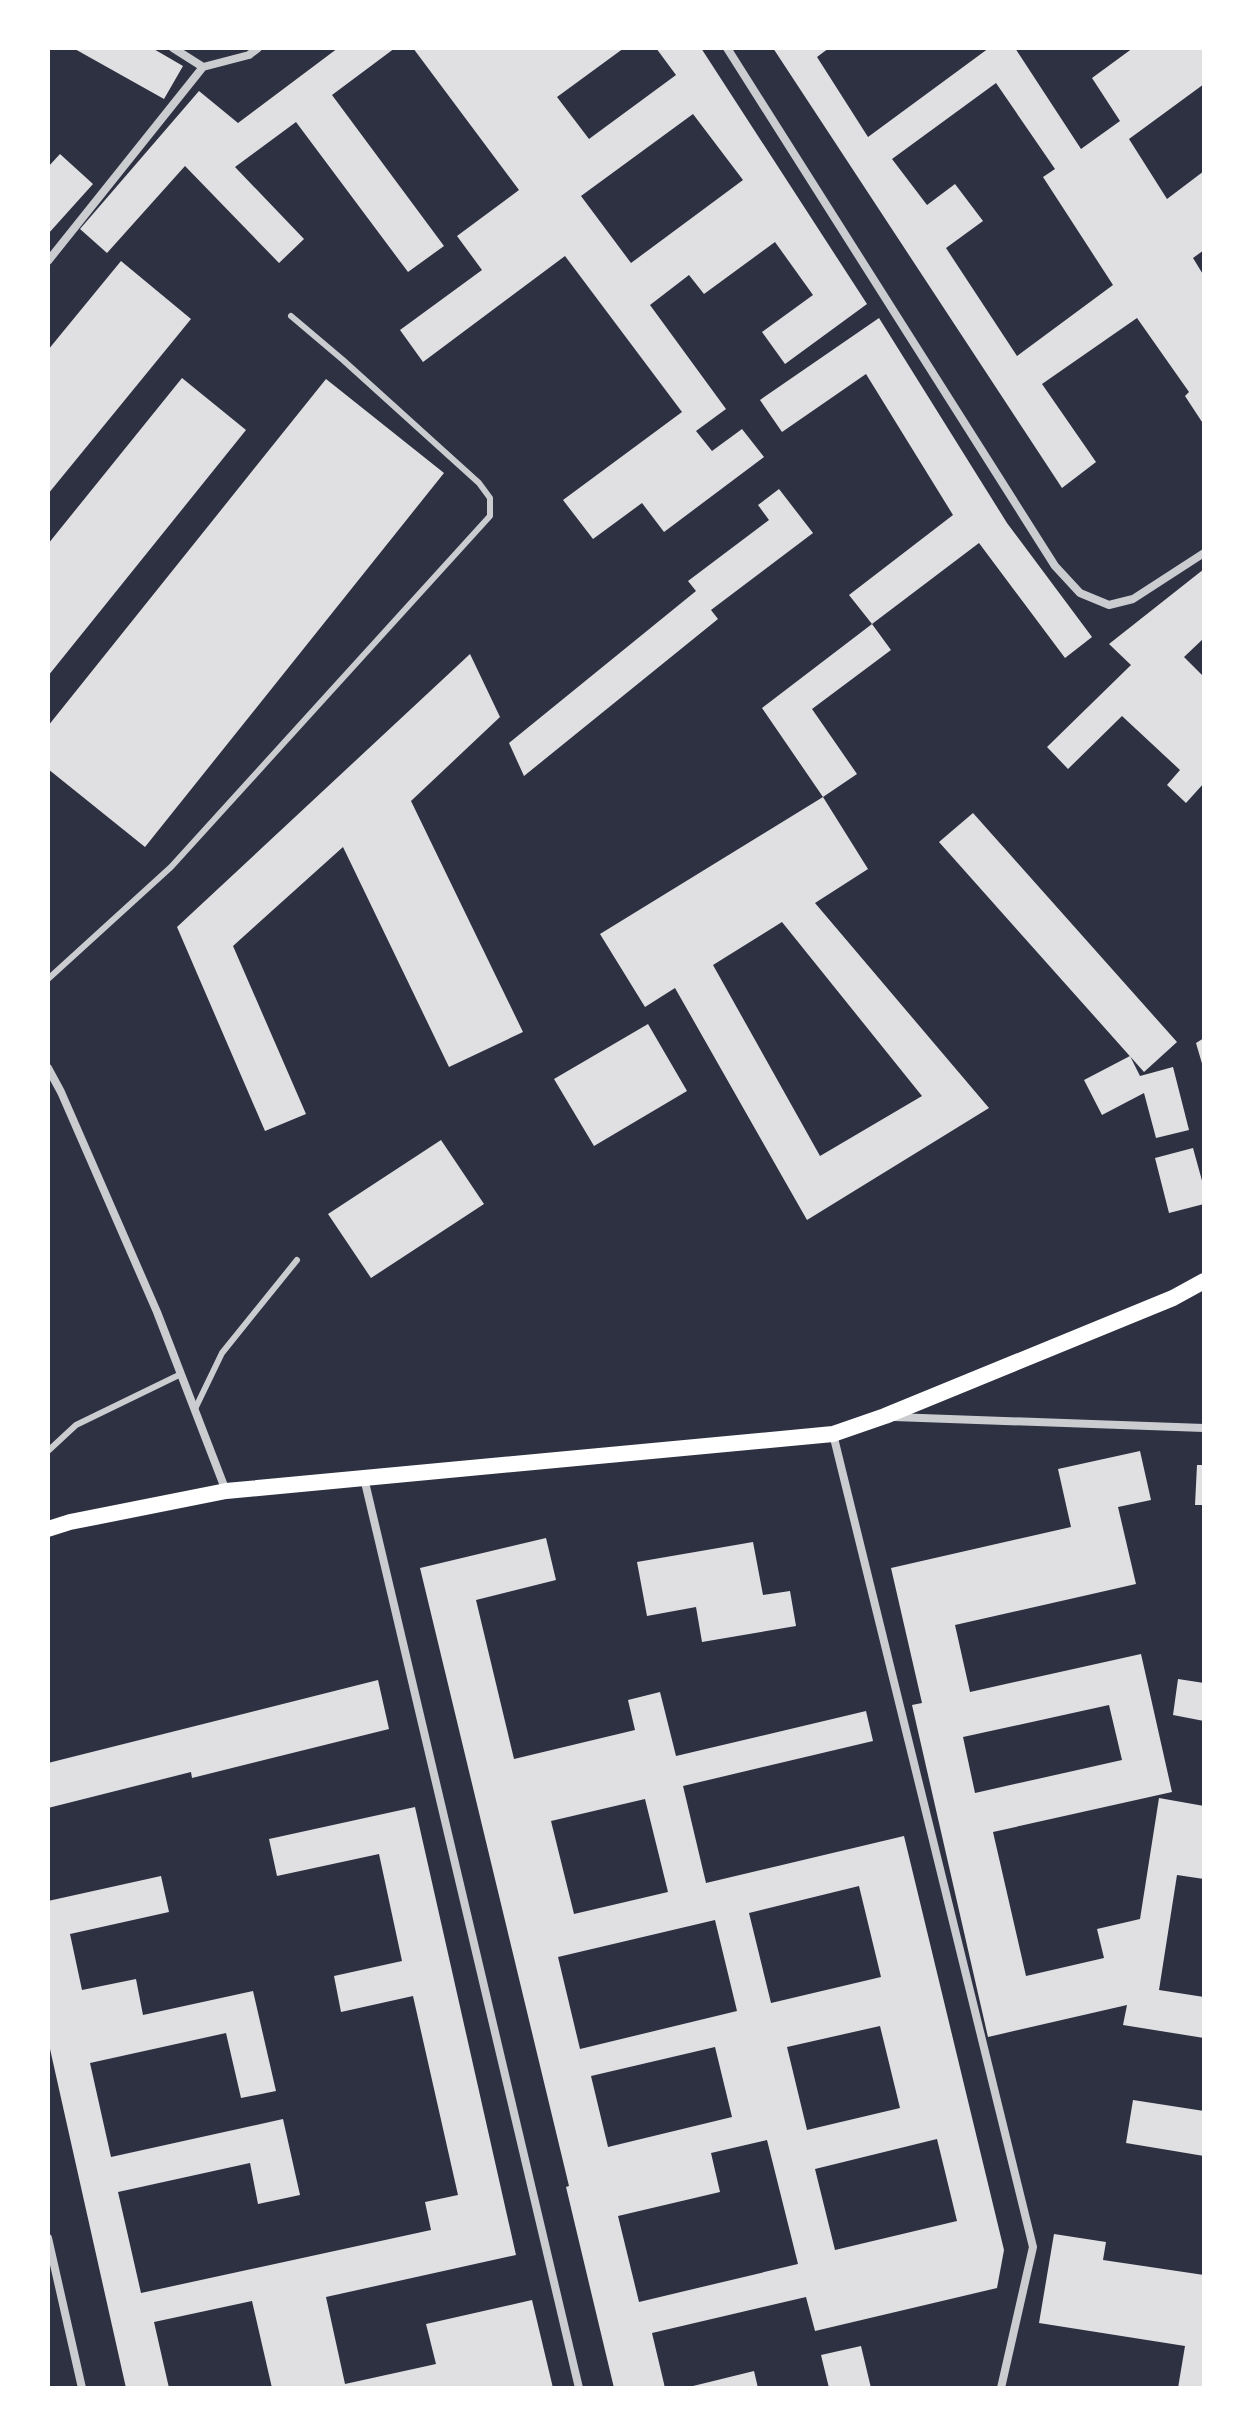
<svg xmlns="http://www.w3.org/2000/svg" width="1252" height="2436" viewBox="0 0 1252 2436" font-family="Cabin,sans-serif">
	<style>
		.building { fill: #e0e0e3; fill-rule: evenodd }
		.lines { fill: none; stroke-linecap: round; stroke-linejoin: round }
		.service { stroke: #caccd0; stroke-width: 6 }
		.minor { stroke: #caccd0; stroke-width: 8 }
		.secondary { stroke: #fff; stroke-width: 16 }
	</style>
	<rect width="100%" height="100%" fill="#2d3142"/>
	<path class="building" d="M73 48H152L183 66 164 99Z
		M338 48H395L332 95 444 246 408 272 296 122 235 167 304 239 279 263 185 166 107 253 80 229 199 91 238 123Z
		M413 48H624L557 97 589 139 676 75 656 48H701L867 304 785 364 762 332 813 295 775 242 704 294 689 275 650 305 726 409 696 431 712 451 742 429 764 457 664 532 642 503 593 539 563 500 682 412 565 256 423 362 400 330 482 270 457 236 519 190ZM693 114 743 180 631 263 581 196Z
		M773 48H829L817 57 868 137 989 48H1015L1081 149 1120 121 1092 78 1133 48H1204V84L1129 139 1167 199 1204 171V250L1193 258 1204 276V425L1185 396 1189 392 1137 318 1042 384 1096 462 1062 488ZM996 83 1055 169 1043 177 1113 285 1017 356 946 248 983 221 955 184 927 205 892 159Z
		M60 154 93 184 48 234V167Z
		M121 261 191 319 48 494V350Z
		M879 318 1007 523 1092 637 1065 658 979 543 872 624 849 595 953 515 866 374 782 432 760 400Z
		M182 378 246 430 48 676V544Z
		M326 379 444 473 145 847 48 769V726Z
		M779 489 813 533 711 610 718 619 524 776 509 743 696 591 688 581 769 520 758 505Z
		M1204 569V638L1184 657 1204 677V783L1186 803 1167 785 1180 770 1122 716 1068 769 1047 747 1131 665 1109 644Z
		M872 624 891 650 812 709 857 774 823 797 762 708Z
		M470 654 500 717 411 801 523 1032 449 1067 343 847 233 946 306 1114 265 1131 177 927Z
		M823 797 868 869 815 903 989 1108 807 1220 675 988 645 1007 600 934ZM782 922 922 1096 820 1156 713 965Z
		M973 813 1177 1042 1144 1072 939 842Z
		M648 1024 687 1091 594 1146 554 1079Z
		M1204 1038V1066L1203 1067 1196 1043Z
		M1130 1056 1140 1076 1173 1067 1189 1130 1156 1138 1144 1093 1102 1115 1084 1080Z
		M441 1140 484 1204 371 1278 328 1214Z
		M1193 1148 1204 1188V1204L1169 1213 1155 1158Z
		M1140 1451 1151 1500 1118 1507 1136 1584 955 1625 970 1692 1141 1654 1172 1792 993 1832 1026 1976 1104 1958 1097 1929 1140 1919 1159 1798 1204 1806V1879L1177 1875 1159 1990 1204 1997V2038L1123 2025 1127 2005 988 2037 912 1705 922 1703 891 1568 1071 1527 1058 1469ZM1109 1705 1122 1760 975 1793 963 1737Z
		M1197 1465H1204V1505H1195Z
		M546 1538 556 1580 476 1600 514 1759 635 1730 628 1700 660 1692 676 1756 866 1711 873 1741 683 1786 706 1883 904 1836 1004 2250 997 2288 815 2331 806 2297 652 2333 665 2388H614L566 2187 569 2186 420 1568ZM645 1799 668 1892 574 1914 551 1821ZM859 1886 881 1977 771 2003 749 1913ZM715 1920 737 2011 580 2049 558 1957ZM880 2026 900 2108 807 2130 787 2047ZM715 2047 732 2117 608 2147 591 2076ZM937 2139 957 2221 835 2250 815 2169ZM767 2140 798 2264 639 2302 618 2216 720 2192 711 2153Z
		M753 1542 763 1595 790 1591 796 1626 702 1642 696 1607 647 1616 637 1562Z
		M1178 1679 1204 1683V1721L1173 1715Z
		M378 1680 389 1729 192 1778 191 1772 48 1808V1763Z
		M415 1807 516 2255 326 2297 345 2384 436 2364 426 2324 532 2300 553 2388H272L252 2301 154 2322 169 2388H126L48 2040V1901L161 1876 169 1912 70 1934 82 1990 136 1979 143 2015 253 1991 276 2091 241 2098 226 2033 90 2063 111 2157 283 2119 300 2195 258 2204 250 2163 118 2192 141 2293 431 2230 425 2202 458 2195 413 1996 341 2012 334 1976 402 1961 379 1854 277 1876 269 1839Z
		M1133 2100 1204 2111V2156L1126 2143Z
		M1054 2234 1106 2242 1103 2260 1204 2275V2388H1178L1185 2346 1039 2323Z
		M861 2346 871 2388H829L821 2355Z
		M754 2371 758 2388H689V2387Z"/>
	<g class="lines">
		<path class="service" d="M48 979 171 867 490 516V498L479 483 343 360 291 316
			M195 1409 222 1353 297 1260
			M48 1451 76 1425 181 1374"/>
		<path class="minor" d="M173 48 203 67 249 55 258 48
			M727 48 1055 566 1080 593 1109 605 1133 599 1204 553
			M48 261 203 67
			M48 1068 61 1092 157 1312 226 1491
			M894 1417 1204 1428
			M833 1434 1033 2247 1001 2388
			M364 1478 579 2388
			M48 2238 82 2388"/>
		<path class="secondary" d="M48 1529 70 1522 226 1491 833 1434 885 1416 1173 1298 1204 1281"/>
	</g>
	<rect width="1252" height="2436" fill="none" stroke="#ffffff" stroke-width="100"/>
</svg>
